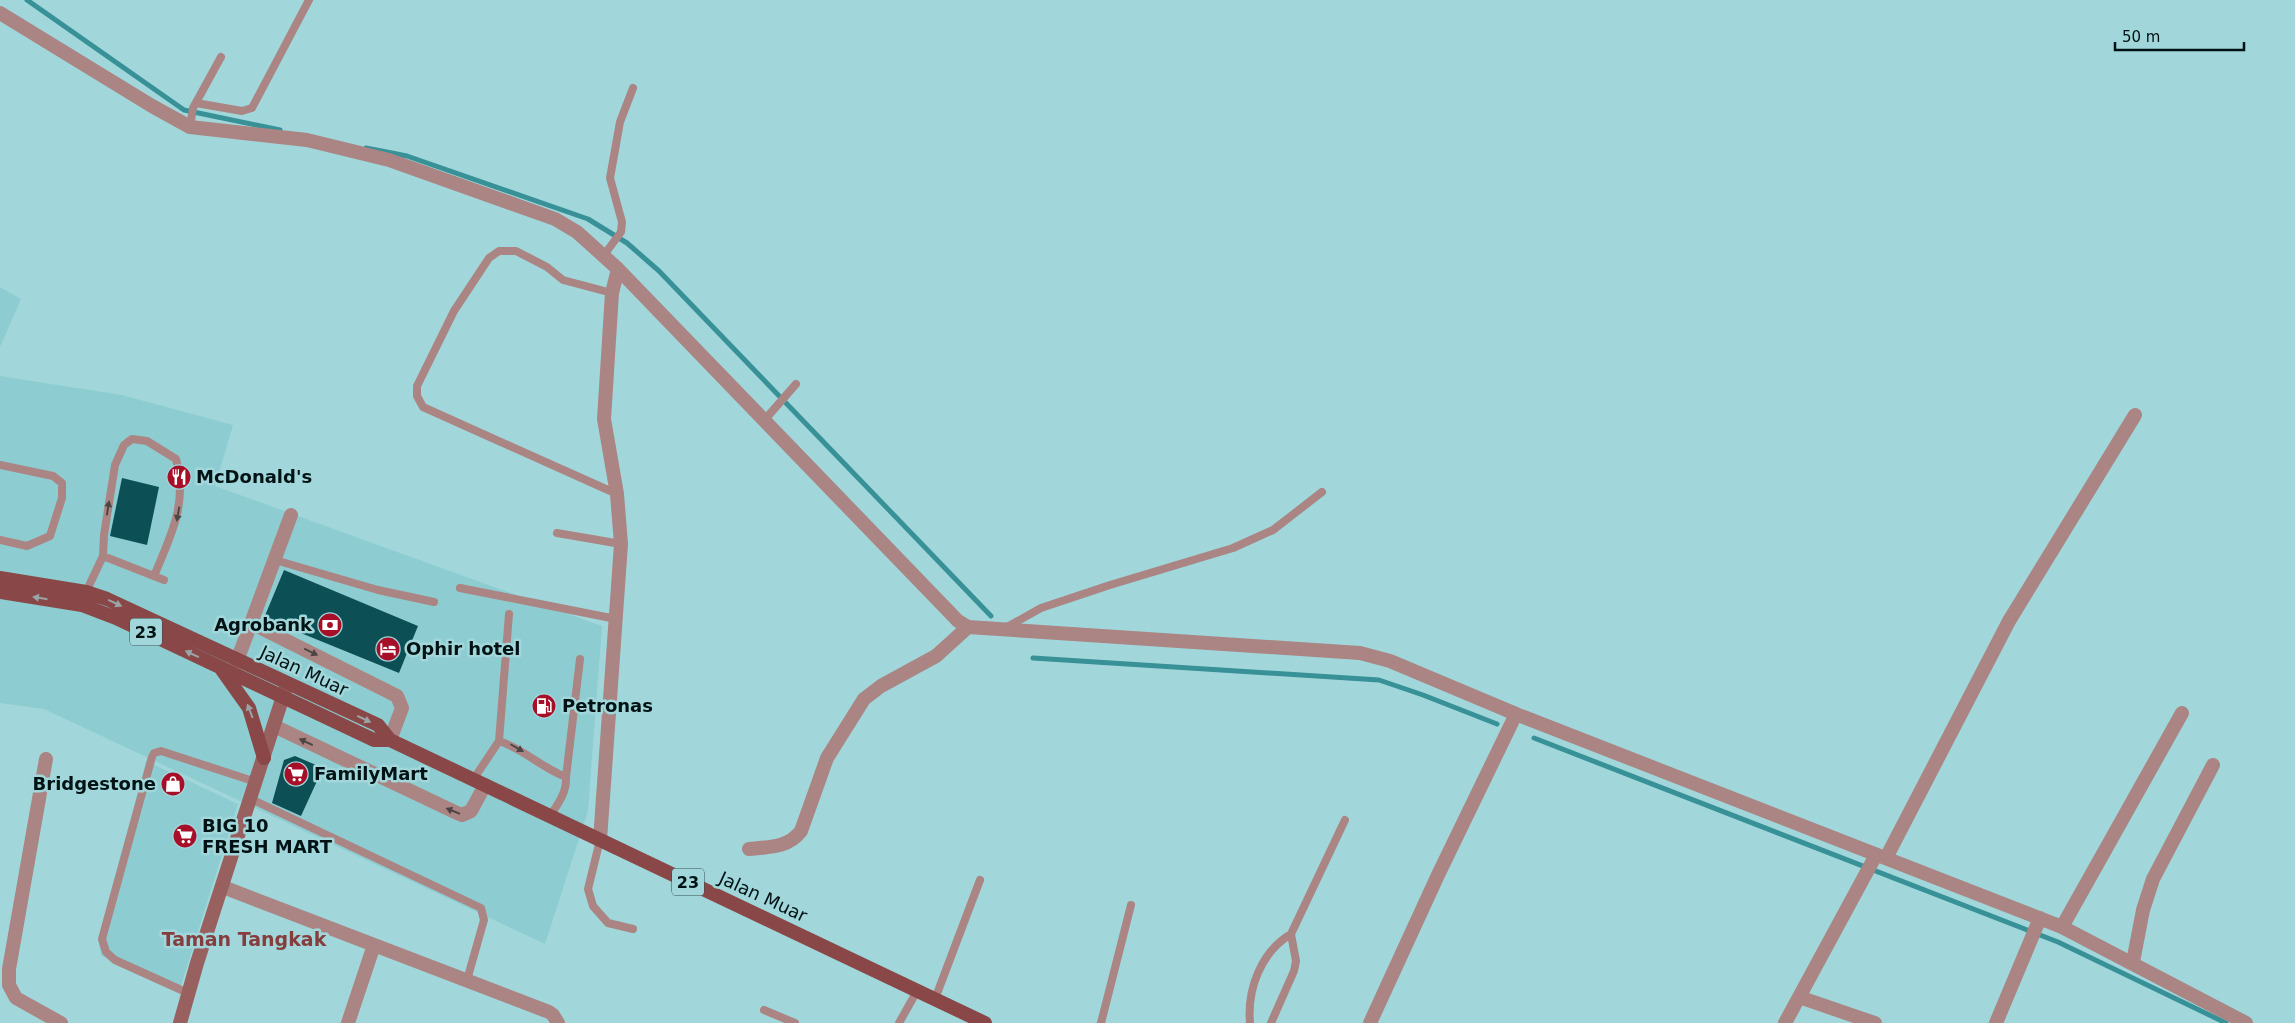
<svg xmlns="http://www.w3.org/2000/svg" width="2295" height="1023" viewBox="0 0 2295 1023" font-family="'DejaVu Sans',sans-serif">
	<style>
		.built { fill: #8dcdd1 }
		.lines { fill: none; stroke-linecap: round; stroke-linejoin: round }
		.stream { stroke: #379197; stroke-width: 5 }
		.building { fill: #0c5055 }
		.service { stroke: #ab8583; stroke-width: 8 }
		.minor { stroke: #ab8583; stroke-width: 14 }
		.secondary { stroke: #986160; stroke-width: 14 }
		.primary { stroke: #894847; stroke-width: 14 }
		.oneway { fill: #4d4645 }
		.oneway2 { fill: #99a5a7 }
		.labels { text-anchor: middle; stroke-width: 5; stroke-linejoin: round; paint-order: stroke }
		.shield { fill: #a1d7db; stroke: #304d4f; stroke-width: 1 }
		.shield-label { font-size: 16px; font-weight: bold; fill: #001213 }
		.poi-label { font-size: 18px; font-weight: bold; fill: #001213; stroke: #a1d7db; text-anchor: start }
		.street-label { font-size: 18px; fill: #001213; stroke: #a1d7db }
		.neighbourhood-label { font-size: 19px; font-weight: bold; fill: #853d3d; stroke: #a1d7db }
	</style>
	<rect width="100%" height="100%" fill="#a1d7db"/>
	<path class="built" d="M0 287 21 299 0 347Z
		M0 376 122 395 233 425 215 486 602 626 588 811 545 944 44 709 0 703Z
		M146 761 238 804 179 992 112 962 101 955 98 939Z"/>
	<g class="lines">
		<path class="stream" d="M27 0 184 110 280 130
			M366 148 407 156 588 219 627 243 659 271 991 616
			M1033 658 1379 680 1423 695 1497 724
			M1534 738 2058 942 2226 1023"/>
	</g>
	<path class="building" d="M122 478 159 487 147 545 110 536Z
		M284 570 418 626 399 673 264 618Z
		M295 756 323 768 301 816 272 803 284 760Z"/>
	<g class="lines">
		<path class="service" d="M196 103 242 111 252 108 309 0
			M190 127 193 108 221 57
			M605 256 607 251 621 232 622 222 610 178 620 122 633 88
			M612 293 563 280 547 267 516 251H499L489 258 454 311 417 386V396L423 407 617 494
			M766 421 768 416 796 384
			M0 465 53 476 62 483V498L50 536 27 546 0 540
			M557 533 621 544
			M103 556 164 580
			M275 560 378 590 434 602
			M460 588 616 619
			M86 592 103 556 104 535 115 465 124 445 132 439 147 441 176 459C188 504 171 535 154 576
			M1007 627 1041 608 1110 585 1233 548 1273 530 1322 492
			M499 741 509 614
			M566 777 580 659
			M473 780 499 741C524 749 542 768 566 777 567 792 558 804 550 816
			M251 799 481 908 484 920 467 980
			M600 840 588 889 593 906 608 923 633 929
			M188 993 115 960 106 952 102 939 152 757 154 753 161 751 256 782
			M935 999 980 880
			M764 1010 795 1023
			M899 1023 917 991
			M1101 1023 1131 905
			M1250 1023C1247 989 1261 952 1291 934
			M1271 1023 1294 971 1296 961 1291 934 1345 820"/>
		<path class="minor" d="M0 13 152 106 190 127 307 140 389 160 555 219 577 232 618 269 958 621 968 627 1360 653 1390 661 1516 714 2062 927 2246 1023
			M251 623 397 696 402 708 390 740
			M237 661 291 515
			M274 726 457 813 462 815 471 811 485 785
			M46 759 9 969V985L16 998 61 1023
			M600 840 621 544 617 494 604 419 612 293 618 269
			M749 849C769 847 788 848 801 831L827 758 864 699 881 686 936 656 968 627
			M1886 858 2009 621 2135 415
			M223 887 549 1012 553 1015 558 1023
			M2062 927 2182 713
			M2133 962 2143 910 2153 879 2213 765
			M1799 997 1875 1023
			M348 1023 374 945
			M1370 1023 1438 875 1516 714
			M1785 1023 1876 855
			M1996 1023 2040 918"/>
		<path class="secondary" d="M180 1023 197 963 286 687"/>
		<path class="primary" d="M0 578 86 592 107 599 378 725 390 740
			M0 592 82 605 116 618 374 740H390L985 1023
			M222 670 249 708 264 758"/>
	</g>
	<defs><path id="oneway-solid" d="M-6-.8H1V-3.2L6.5 0L1 3.2V.8H-6Z" transform="scale(1.25)"/></defs>
	<g class="oneway">
		<use href="#oneway-solid" transform="translate(108 508) rotate(-81)"/>
		<use href="#oneway-solid" transform="translate(178 514) rotate(100)"/>
		<use href="#oneway-solid" transform="translate(311 652) rotate(26)"/>
		<use href="#oneway-solid" transform="translate(306 742) rotate(-155)"/>
		<use href="#oneway-solid" transform="translate(517 748) rotate(30)"/>
		<use href="#oneway-solid" transform="translate(453 811) rotate(-158)"/>
	</g>
	<g class="oneway2">
		<use href="#oneway-solid" transform="translate(40 598) rotate(-171)"/>
		<use href="#oneway-solid" transform="translate(115 603) rotate(25)"/>
		<use href="#oneway-solid" transform="translate(192 654) rotate(-155)"/>
		<use href="#oneway-solid" transform="translate(250 711) rotate(-111)"/>
		<use href="#oneway-solid" transform="translate(364 719) rotate(25)"/>
	</g>
	<defs>
		<symbol id="restaurant-disc" viewBox="-11 -11 22 22"><circle r="9.5" fill="#a70e28" stroke="#a1d7db"/><path d="M-5-6h1v4h1v-4h1v4h1v-4h1v5L-1.5 .5V6h-2V.5L-5-1ZM5-6V6H3V1.5H1.5Q1.5-4 5-6Z" fill="#fff"/></symbol>
		<symbol id="bank-disc" viewBox="-11 -11 22 22"><circle r="9.5" fill="#a70e28" stroke="#a1d7db"/><path d="M-6-4H6V4H-6ZM0-2.3a2.3 2.3 0 1 0 0 4.6a2.3 2.3 0 1 0 0-4.6Z" fill="#fff"/></symbol>
		<symbol id="hotel-disc" viewBox="-11 -11 22 22"><circle r="9.5" fill="#a70e28" stroke="#a1d7db"/><path d="M-6-4.5h1.5V1H6V5H4.5V3h-9V5H-6ZM-4 0a1.8 1.8 0 1 1 3.6 0ZM.5 0V-2.5h3Q6-2.5 6 0Z" fill="#fff"/></symbol>
		<symbol id="fuel-disc" viewBox="-11 -11 22 22"><circle r="9.5" fill="#a70e28" stroke="#a1d7db"/><path d="M-5.5-6h7V0h2V4h1.3V-2.5L3-4.5l.8-.8L6-3V5H2.5V1h-1V6h-7ZM-4.2-4.7v3.2H.2V-4.7Z" fill="#fff"/></symbol>
		<symbol id="supermarket-disc" viewBox="-11 -11 22 22"><circle r="9.5" fill="#a70e28" stroke="#a1d7db"/><path d="M-6-5.5h2.5l.6 2H6L4.5 2H-2.5L-4.4-4H-6ZM-1.5 3.2a1.3 1.3 0 1 0 .1 0ZM3 3.2a1.3 1.3 0 1 0 .1 0Z" fill="#fff"/></symbol>
		<symbol id="shop-disc" viewBox="-11 -11 22 22"><circle r="9.5" fill="#a70e28" stroke="#a1d7db"/><path d="M-5-2.5h2.3a2.7 3.5 0 0 1 5.4 0H5L5.5 6h-11ZM-1.5-2.5h3a1.5 2.3 0 0 0-3 0Z" fill="#fff"/></symbol>
	</defs>
	<g fill-rule="evenodd">
		<use href="#restaurant-disc" x="165" y="463" width="28" height="28"/>
		<use href="#bank-disc" x="316" y="611" width="28" height="28"/>
		<use href="#hotel-disc" x="374" y="635" width="28" height="28"/>
		<use href="#fuel-disc" x="530" y="692" width="28" height="28"/>
		<use href="#supermarket-disc" x="282" y="760" width="28" height="28"/>
		<use href="#shop-disc" x="159" y="770" width="28" height="28"/>
		<use href="#supermarket-disc" x="171" y="822" width="28" height="28"/>
	</g>
	<g class="labels">
		<g class="shield">
			<rect x="130" y="618.5" width="32" height="27" rx="4"/>
			<rect x="672" y="868.5" width="32" height="27" rx="4"/>
		</g>
		<g class="shield-label">
			<text x="146" y="638">23</text>
			<text x="688" y="888">23</text>
		</g>
		<g class="poi-label">
			<text x="196" y="483">McDonald's</text>
			<text x="312" y="631" text-anchor="end">Agrobank</text>
			<text x="406" y="655">Ophir hotel</text>
			<text x="562" y="712">Petronas</text>
			<text x="314" y="780">FamilyMart</text>
			<text x="156" y="790" text-anchor="end">Bridgestone</text>
			<text x="202" y="832">BIG 10<tspan x="202" dy="21">FRESH MART</tspan></text>
		</g>
		<g class="street-label">
			<text transform="translate(304 671) rotate(25)" y="6">Jalan Muar</text>
			<text transform="translate(763 897) rotate(25)" y="6">Jalan Muar</text>
		</g>
		<g class="neighbourhood-label">
			<text x="244" y="946">Taman Tangkak</text>
		</g>
	</g>
	<path d="M2115 42v8h129v-8" fill="none" stroke="#001213" stroke-width="2.5"/>
	<text x="2122" y="42" font-size="15" fill="#001213" stroke="#a1d7db" stroke-width="4" paint-order="stroke">50 m</text>
</svg>
